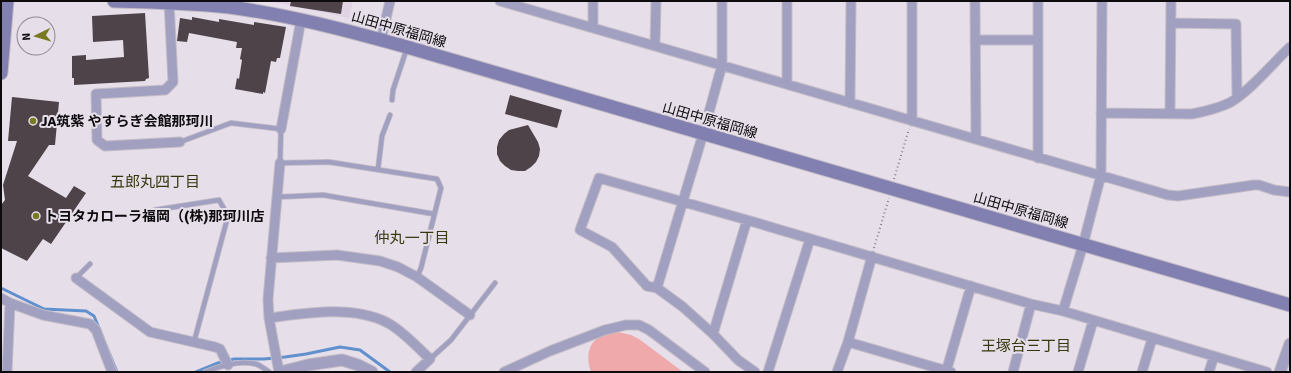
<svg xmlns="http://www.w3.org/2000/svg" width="1291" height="373" viewBox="0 0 1291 373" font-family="Signika,'Noto Sans JP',sans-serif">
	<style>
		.built { fill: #e0d3e5 }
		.green { fill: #efa9aa }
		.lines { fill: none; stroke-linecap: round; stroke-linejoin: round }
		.stream { stroke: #6091ce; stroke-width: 3 }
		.building { fill: #4e4348 }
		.service-casing { stroke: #c3bcc6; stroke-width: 6 }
		.minor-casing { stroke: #c3bcc6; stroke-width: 11 }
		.tertiary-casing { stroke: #c3bcc6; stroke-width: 13 }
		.secondary-casing { stroke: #c3bcc6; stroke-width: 15 }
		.path { stroke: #878189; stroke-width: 2; stroke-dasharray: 1 3; stroke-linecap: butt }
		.service { stroke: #a1a0c1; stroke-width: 4.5 }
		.minor { stroke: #a1a0c1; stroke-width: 9 }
		.tertiary { stroke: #a1a0c1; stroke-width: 11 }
		.secondary { stroke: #8280b0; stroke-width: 13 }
		.poi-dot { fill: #787a22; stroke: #e6dee9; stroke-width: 1.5 }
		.labels { text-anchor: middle; stroke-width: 4; stroke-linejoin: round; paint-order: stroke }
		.street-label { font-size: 14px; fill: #0d0b0e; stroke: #e6dee9 }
		.poi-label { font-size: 14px; font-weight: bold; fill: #0d0b0e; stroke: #e6dee9; text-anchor: start }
		.neighbourhood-label { font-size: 15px; fill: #36370d; stroke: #e6dee9 }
	</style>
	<rect width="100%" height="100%" fill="#e6dee9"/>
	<path class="built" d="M269 1H353L349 18Z"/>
	<path class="green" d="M618 332 631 335 639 339 683 372H591C583 349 593 333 618 332Z"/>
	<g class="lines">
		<path class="stream" d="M1 288 44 309 86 311 94 316 117 372
			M196 372 218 363 234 359H264L285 357 306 354 340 347 360 350 390 372"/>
	</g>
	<path class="building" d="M291 1H343L341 14 290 6Z
		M145 13 149 78 146 79 145 81 74 85V78H72V56L86 55V60L124 57 123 40 93 42 92 16Z
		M192 17 219 22V19L254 25V22L286 27 280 58H277L276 62 271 61 265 93 263 92V94L235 89 237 78 239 79 242 60 240 59 242 48H236L237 42 189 33 187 42 177 41 180 18 192 20Z
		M510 95 562 110 557 128 505 114Z
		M12 97 59 102 55 145H49L28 176 66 198 74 186 86 193 51 244 43 239 27 261 1 248V205L5 200 3 185 17 141H8Z
		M528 125 538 142 540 149 539 156 536 162 531 167 525 171H518L511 170 505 166 500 161 497 154V147L499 140 504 134 509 130Z"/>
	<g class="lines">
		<defs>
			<path id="service" d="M392 100 393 90 407 48
				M180 142 231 123 281 129 280 163 329 162 437 179 441 188 421 268 417 277
				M378 169 382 136 390 115
				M277 197 323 195 434 214
				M155 210 219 200 228 216 194 342
				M76 278 90 264
				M430 359 451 340 495 283
				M205 372C221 366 239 360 256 364 260 365 265 369 269 372"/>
			<path id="minor" d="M500 1 1168 195 1178 196 1254 185H1259L1274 190 1290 192
				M975 1 976 139
				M169 2 173 82 165 90 96 94 97 140 105 146 180 142
				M1171 23 1236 24 1237 97
				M593 28V1
				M381 40 390 1
				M975 40H1038
				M655 46 656 1
				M787 84V1
				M850 103 851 1
				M1101 113 1192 114C1203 112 1222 107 1231 102 1252 89 1272 64 1290 47
				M1170 113 1171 1
				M912 121V1
				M281 129 301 20
				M1038 158V1
				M872 256 848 342 951 372
				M271 258 337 255 380 261 398 267 417 277 470 315
				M76 278 150 332 215 347 220 349 228 365
				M657 288 703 134 722 65V1
				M1 298 10 303 43 315 90 324 96 330 112 372
				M1063 311 1083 245 1101 175 1102 1
				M269 318C307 313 353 305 388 323 404 332 417 347 430 359L416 372
				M713 334 747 220
				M7 372 10 303
				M279 372 269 318 268 299 280 163
				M504 372 550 351 605 330 626 325H639L649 330 705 372
				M755 372 738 360 713 334 683 307 657 288 647 286 612 247 580 230 599 178 747 220 1031 304 1063 311 1267 372
				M768 372 810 239
				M837 372 848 342
				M946 372 971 286
				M1013 372 1031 304
				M1078 372 1093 321
				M1142 372 1152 339
				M1209 372 1214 356"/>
			<path id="tertiary" d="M280 372 308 365 342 360 358 365 372 372
				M1280 372 1290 344"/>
			<path id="secondary" d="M114 1C153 2 191 3 229 7 290 15 349 31 407 47L1290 305
				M1 73 7 1"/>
		</defs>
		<use href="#service" class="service-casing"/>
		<use href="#minor" class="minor-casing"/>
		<use href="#tertiary" class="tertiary-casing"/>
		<use href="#secondary" class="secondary-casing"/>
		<path class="path" d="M894 179 909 129
			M874 248 889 198"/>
		<use href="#service" class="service"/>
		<use href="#minor" class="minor"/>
		<use href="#tertiary" class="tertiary"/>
		<use href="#secondary" class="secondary"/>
	</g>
	<g class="poi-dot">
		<circle cx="33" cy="121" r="4"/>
		<circle cx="36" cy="216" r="4"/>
	</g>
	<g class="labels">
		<g class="street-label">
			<text transform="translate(399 29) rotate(16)" y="5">山田中原福岡線</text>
			<text transform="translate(710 120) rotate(16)" y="5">山田中原福岡線</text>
			<text transform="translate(1021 210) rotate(16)" y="5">山田中原福岡線</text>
		</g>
		<g class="poi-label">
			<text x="41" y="126">JA筑紫 やすらぎ会館那珂川</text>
			<text x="44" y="221">トヨタカローラ福岡（(株)那珂川店</text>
		</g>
		<g class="neighbourhood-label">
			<text x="155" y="187">五郎丸四丁目</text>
			<text x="412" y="243">仲丸一丁目</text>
			<text x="1026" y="351">王塚台三丁目</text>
		</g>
	</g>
	<rect width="1291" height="373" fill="none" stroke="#0d0b0e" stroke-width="4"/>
	<g transform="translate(36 36) rotate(265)"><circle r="19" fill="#e6dee9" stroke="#8f8a91"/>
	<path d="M0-3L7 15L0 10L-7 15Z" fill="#787a22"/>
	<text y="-6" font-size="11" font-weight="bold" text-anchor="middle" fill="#0d0b0e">N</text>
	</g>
</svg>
